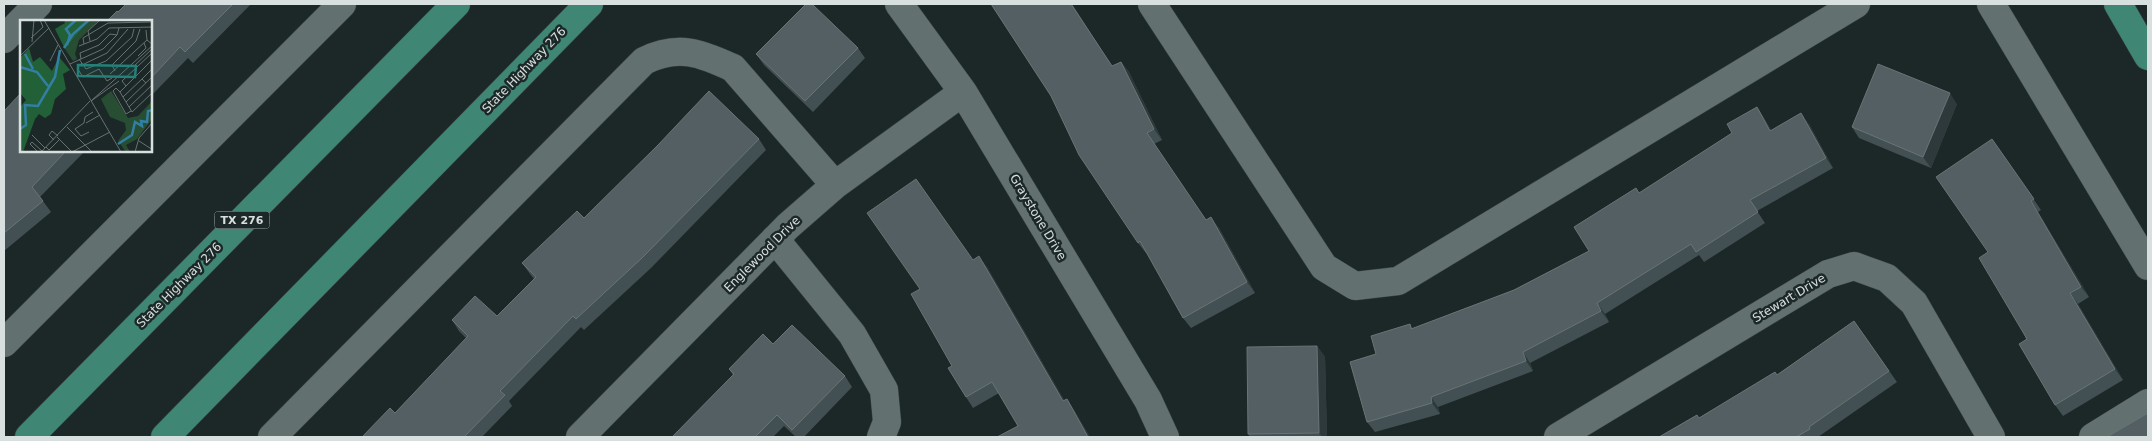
<svg xmlns="http://www.w3.org/2000/svg" width="2152" height="441" viewBox="0 0 2152 441" font-family="'DejaVu Sans',sans-serif">
	<style>
		.lines { fill: none; stroke-linecap: round; stroke-linejoin: round }
		.minor-casing { stroke: #384342; stroke-width: 29 }
		.major-casing { stroke: #384342; stroke-width: 29 }
		.minor { stroke: #627170; stroke-width: 28 }
		.major { stroke: #408675; stroke-width: 28 }
		.wall { fill: #435053 }
		.shaded-wall { fill: #2d393b }
		.building { fill: #535f62; stroke: #687475 }
		.labels { text-anchor: middle; stroke-width: 5; stroke-linejoin: round; paint-order: stroke }
		.shield { fill: #1c2827; stroke: #a0a9a8; stroke-width: 1 }
		.shield-label { font-size: 11px; font-weight: bold; fill: #d8e0df }
		.street-label { font-size: 12px; fill: #d8e0df; stroke: #1c2827 }
		.inset-river { fill: none; stroke: #337fa3; stroke-width: 2.5 }
		.inset-road { fill: none; stroke: #677271; stroke-width: 1 }
		.view { fill: #238179; fill-opacity: 0.15; stroke: #238179; stroke-width: 2.5 }
		.inset-edge { fill: none; stroke: #d8e0df; stroke-width: 2.5 }
	</style>
	<rect width="100%" height="100%" fill="#1c2827"/>
	<g class="lines">
		<defs>
			<path id="minor" d="M899 4 963 92 1148 400 1165 437
				M1152 4 1324 267 1355 286 1398 281 1856 4
				M1991 4 2148 266
				M4 39 38 4
				M775 239 852 334 884 390 887 422 881 437
				M4 343 342 4
				M272 437 644 61C678 44 701 53 733 68L835 185
				M580 437 788 226 835 185 963 92
				M1558 437 1828 274 1854 266 1887 278 1914 303 1991 437
				M2093 437 2148 403"/>
			<path id="major" d="M2118 4 2148 56
				M29 437 456 4
				M165 437 589 4"/>
		</defs>
		<use href="#minor" class="minor-casing"/>
		<use href="#major" class="major-casing"/>
		<use href="#minor" class="minor"/>
		<use href="#major" class="major"/>
	</g>
	<path class="wall" d="M126 4H251L193 63 188 58 151 96V21L118 12Z
		M991 4H1072L1112 66 1121 62 1129 72 1162 140 1154 144 1206 220 1219 228 1255 293 1191 328 1183 318 1147 253H1146L1138 243 1051 96Z
		M858 48 865 58 813 112 764 65 756 54Z
		M1957 104 1931 168 1859 138 1852 127Z
		M1757 107 1764 118 1771 130 1809 124 1833 168 1757 211 1765 223 1704 262 1699 255 1605 314 1609 322 1530 363 1533 371 1438 407 1440 414 1375 432 1367 422 1376 354 1410 324 1413 329 1514 290 1589 251 1640 193 1732 133Z
		M4 111 21 151H85L40 197 51 212 4 251Z
		M759 139 766 150 651 268 584 330 581 327 509 401 512 406 482 437H362L395 413 466 338 459 331 452 320 497 316 534 279 530 274 522 263 584 218Z
		M1992 139 2041 210 2038 212 2089 297 2078 304 2123 380 2063 416 2055 405 1988 252Z
		M973 260 987 267 1064 400 1067 399 1074 410 1090 437H997L1018 426 999 393 973 408 966 397 952 366Z
		M1854 321 1897 382 1818 437H1659L1700 418 1777 375Z
		M773 344 845 376 852 387 804 437H796L784 426 773 437H672L733 375 729 369Z
		M1317 346 1325 357 1327 437H1250L1248 434Z"/>
	<path class="shaded-wall" d="M1121 62 1129 72 1162 140 1154 129Z
		M1950 93 1957 104 1931 168 1923 157Z
		M1757 107 1764 118 1778 142 1770 131Z
		M1801 113 1809 124 1833 168 1826 158Z
		M2031 201 2038 212 2089 297 2081 287Z
		M1211 217 1219 228 1255 293 1247 282Z
		M979 256 987 267 1071 412 1063 401Z
		M2070 293 2078 304 2123 380 2115 369Z
		M1597 303 1605 314 1609 322 1601 311Z
		M1317 346 1325 357 1327 437H1322L1319 433Z
		M1523 352 1530 363 1533 371 1526 361Z
		M1431 397 1438 407 1440 414 1432 403Z
		M1067 399 1074 410 1090 437H1088Z"/>
	<path class="building" d="M126 4H233L185 52 180 47 151 78V21H107L117 11 118 12Z
		M806 4H812L858 48 805 101 756 54Z
		M991 4H1071L1112 66 1121 62 1154 129 1147 133 1206 220 1211 217 1247 282 1183 318 1140 241 1138 243 1079 155 1051 96Z
		M1878 64 1950 93 1923 157 1852 127Z
		M709 91 759 139 643 257 576 319 573 316 500 391 505 395 464 437H362L390 408 395 413 468 336 452 320 475 296 497 316 536 277 522 263 577 211 584 218 658 145Z
		M21 93V151H66L32 187 43 201 4 233V111Z
		M1757 107 1770 131 1801 113 1826 158 1750 200 1758 212 1696 252 1691 244 1597 303 1601 311 1523 352 1526 361 1431 397 1432 403 1367 422 1350 362 1376 354 1371 336 1410 324 1411 329 1514 290 1589 251 1574 227 1636 188 1639 193 1732 133 1727 124Z
		M1992 139 2034 199 2031 201 2081 287 2070 293 2115 369 2055 405 2019 344 2027 339 1979 258 1988 252 1936 177Z
		M916 179 973 260 979 256 1063 401 1067 399 1088 437H997L1018 426 992 382 966 397 948 368 952 366 911 294 920 289 867 213Z
		M1854 321 1889 371 1809 427 1810 429 1796 437H1659L1697 415 1699 418 1775 372 1777 375Z
		M792 325 845 376 792 430 777 415 755 437H672L734 374 729 369 763 334 773 344Z
		M1317 346 1319 433 1248 434 1247 347Z
		M2148 413V437H2107Z"/>
	<g class="labels">
		<rect class="shield" x="214.5" y="211.5" width="55" height="17" rx="4"/>
		<g class="shield-label">
			<text x="242" y="224">TX 276</text>
		</g>
		<g class="street-label">
			<text transform="translate(524 70) rotate(-46)" y="4">State Highway 276</text>
			<text transform="translate(1038 217) rotate(59)" y="4">Graystone Drive</text>
			<text transform="translate(762 254) rotate(-45)" y="4">Englewood Drive</text>
			<text transform="translate(179 285) rotate(-45)" y="4">State Highway 276</text>
			<text transform="translate(1789 298) rotate(-31)" y="4">Stewart Drive</text>
		</g>
	</g>
	<g transform="translate(20 20)">
		<rect width="132" height="132" fill="#1c2827"/>
		<path d="M70 0H79L59 20 55 34 57 39 53 41 45 29ZM91 71 108 98 118 96 132 81V99L117 119 106 125 110 132H106L98 121 106 110 105 103 90 97 81 79Z" fill="#274d32"/>
		<path d="M44 0H70L45 29 35 9 45 3ZM9 28 13 42 20 37 32 51 39 37 50 50 43 54 46 69 35 79 31 94 25 98 19 94 15 99 3 132H0V87L6 80 0 73V38Z" fill="#226037"/>
		<path class="inset-river" d="M47 25 50 15 46 9 56 0M44 28 53 14 69 0M5 34 13 49M0 47 17 52 28 66M0 109 6 105 5 85 18 86 35 57 40 30M98 124 112 115 115 102 122 106 121 101 127 102 128 91 133 90"/>
		<path class="inset-road" d="M24 0 101 132M126 10 127 20 133 25M11 18 23 7 20 0M70 21 68 11 80 0M12 22 14 0M64 24 63 18 88 3 131 2M59 26 77 19 89 8 133 7M0 36 29 8M118 36 126 28 124 23M59 39 66 49 86 41 112 17 114 9M61 39 60 33 79 25 90 14 97 15M30 41 38 25M62 43 57 48 63 57 79 49 87 61 92 58M50 44 83 29 97 15 99 8M62 45 87 33 108 9M113 47 133 28M95 51 92 45 116 21 120 9M90 54 127 20M126 63 122 59 133 48M106 66 102 61 133 32M100 72 112 92 133 72M100 72 133 39M100 72 96 68 93 71 106 94 111 91M103 77 122 59M71 81 133 25M71 81 99 61M106 82 133 56M109 87 133 64M64 103 55 109 61 116 69 112M64 103 65 97 73 92M66 103 80 95M47 107 72 132M12 115 25 128M37 117 52 132M34 120 29 115 32 111 38 116M119 121 133 130M26 127 29 130 39 120M18 132 10 124 12 122 22 131M21 132 70 81M52 132 90 112M115 132 119 118 133 102"/>
		<path class="view" d="M58 45 116 46 115 57 58 56Z"/>
		<rect width="132" height="132" class="inset-edge"/>
	</g>
	<rect width="2152" height="441" fill="none" stroke="#d8e0df" stroke-width="10"/>
</svg>
